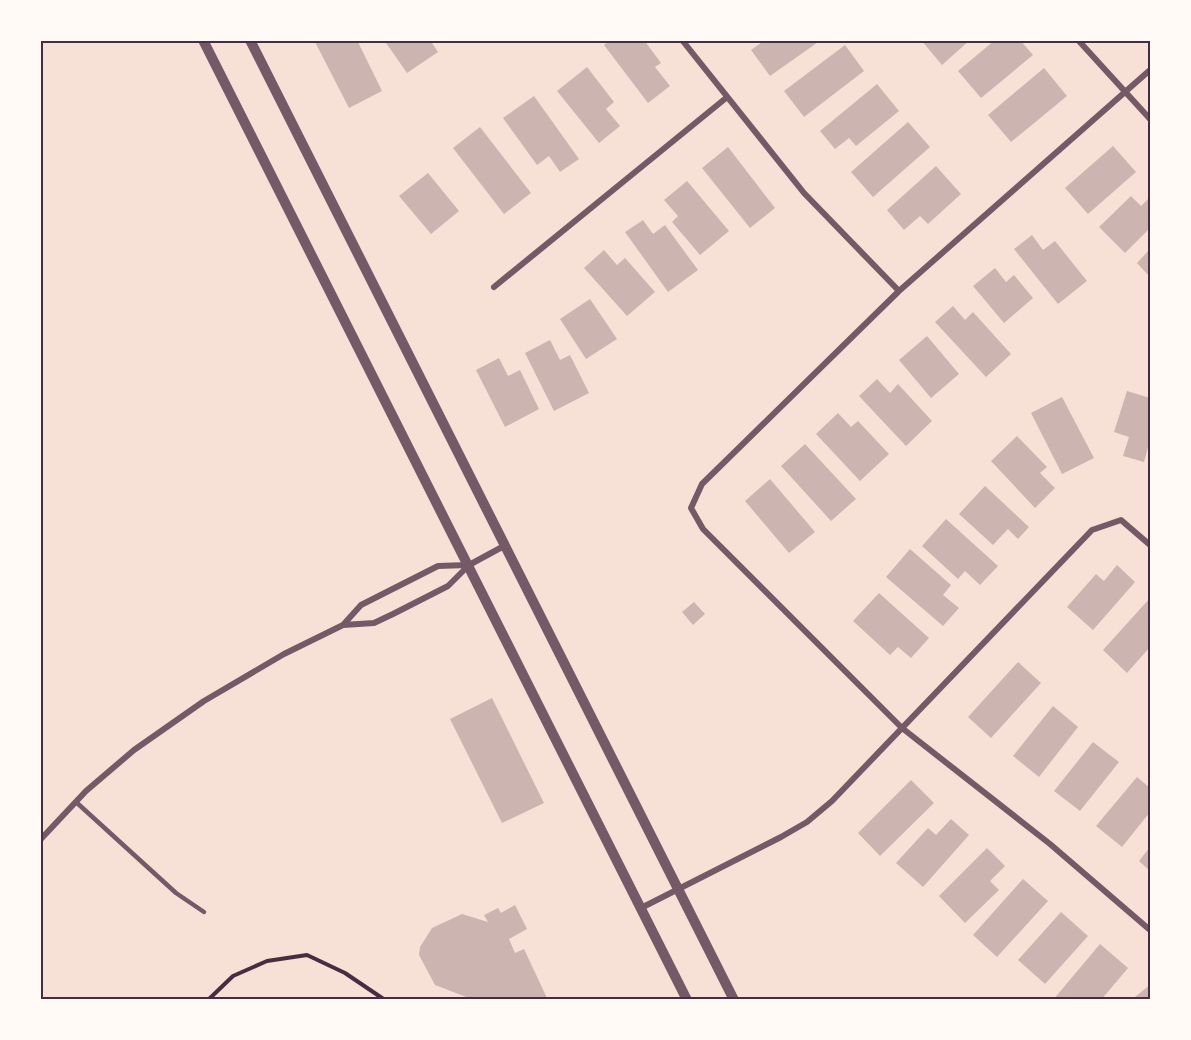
<svg xmlns="http://www.w3.org/2000/svg" width="1191" height="1040" viewBox="0 0 1191 1040" font-family="'Golos Text',sans-serif">
	<style>
		.building { fill: #ccb4b1 }
		.lines { fill: none; stroke-linecap: round; stroke-linejoin: round }
		.path { stroke: #4a2c40; stroke-width: 4 }
		.service { stroke: #755966; stroke-width: 4.5 }
		.minor { stroke: #755966; stroke-width: 6 }
		.tertiary { stroke: #755966; stroke-width: 10 }
		.neatline { fill: none; stroke: #4a2c40; stroke-width: 2 }
	</style>
	<rect width="100%" height="100%" fill="#f7e1d7"/>
	<path class="building" d="M314 40H357L382 91 349 108Z
		M384 40H430L438 52 407 73Z
		M610 40H644L661 63 655 67 670 86 648 103 604 45Z
		M765 40H821L770 76 751 50Z
		M921 40H970L942 65Z
		M995 40H1020L1033 55 981 98 958 71Z
		M845 45 864 71 804 117 784 91Z
		M587 67 614 102 606 109 620 126 599 143 557 91Z
		M1044 68 1067 96 1011 142 988 115Z
		M877 84 899 111 856 146 849 138 835 149 820 131Z
		M534 96 579 159 560 172 549 156 537 165 503 118Z
		M908 122 930 147 873 197 851 172Z
		M480 127 531 193 504 214 453 148Z
		M1113 146 1136 172 1088 214 1065 188Z
		M728 147 775 208 750 228 702 168Z
		M936 166 961 194 928 224 920 216 904 230 887 210Z
		M428 173 459 211 431 234 399 196Z
		M687 181 729 231 700 255 672 222 678 216 664 200Z
		M1131 196 1141 206 1150 197V228L1125 253 1099 227Z
		M643 220 653 234 665 225 698 270 668 292 625 232Z
		M1032 235 1043 250 1055 241 1087 281 1058 304 1014 249Z
		M1150 249V277L1137 263Z
		M604 250 617 265 625 258 655 292 627 316 584 268Z
		M995 268 1006 282 1014 275 1033 298 1004 323 973 286Z
		M590 299 617 339 586 359 560 319Z
		M953 306 965 320 973 312 1011 354 986 377 935 322Z
		M927 336 959 374 931 398 899 360Z
		M550 340 560 360 570 355 589 393 554 411 525 353Z
		M499 358 508 376 520 370 539 409 505 427 476 370Z
		M877 379 890 393 898 384 932 421 906 446 859 396Z
		M1127 391 1150 398V440L1144 462 1123 456 1129 437 1114 432Z
		M1062 397 1094 458 1062 474 1031 413Z
		M838 413 851 427 858 421 889 454 860 481 816 434Z
		M1017 436 1047 467 1040 473 1055 488 1035 508 991 461Z
		M805 444 856 499 831 521 781 466Z
		M770 479 815 532 789 553 745 501Z
		M985 486 1029 527 1018 539 1008 529 993 545 959 514Z
		M946 519 998 566 980 585 965 571 958 579 922 546Z
		M910 549 951 585 943 595 959 608 943 626 886 577Z
		M1117 565 1135 582 1093 630 1067 607 1096 574 1104 581Z
		M879 593 929 638 911 658 898 647 890 655 853 621Z
		M1150 598V647L1127 673 1103 650Z
		M694 602 705 614 693 625 682 612Z
		M1018 662 1041 683 991 738 968 717Z
		M492 698 544 803 502 823 450 719Z
		M1053 706 1078 727 1039 777 1013 756Z
		M1093 742 1119 762 1080 811 1054 791Z
		M1137 777 1150 788V812L1122 847 1096 826Z
		M911 780 934 803 880 856 858 833Z
		M951 819 969 835 923 887 896 863 928 828 936 835Z
		M1150 847V871L1139 861Z
		M987 848 1005 866 990 881 999 890 965 923 939 896Z
		M1023 879 1048 901 997 957 973 935Z
		M515 905 527 929 509 939 515 953 524 949 547 998 543 1000H474L435 985 419 955 420 947 432 928 462 914 488 922 484 915 498 908 501 913Z
		M1061 912 1088 936 1045 984 1018 960Z
		M1100 944 1128 968 1101 1000H1053Z
		M1150 985V1000H1131Z"/>
	<g class="lines">
		<path class="path" d="M208 1000 233 976 267 961 307 955 345 973 385 1000"/>
		<path class="service" d="M76 802 176 893 204 912"/>
		<path class="minor" d="M682 40 804 193 899 291
			M1078 40 1150 119
			M1150 70 899 291 702 484 691 508 703 529 902 728 1050 844 1150 930
			M494 287 726 98
			M343 625 374 623 393 614 448 586 469 565 504 546
			M40 840 86 791 134 750 204 701 284 654 343 625 361 605 438 566 468 565
			M641 908 781 837 807 822 832 801 1092 530 1121 520 1150 545"/>
		<path class="tertiary" d="M203 40 687 1000
			M250 40 734 1000"/>
	</g>
	<rect width="1191" height="1040" fill="none" stroke="#fffaf5" stroke-width="84"/>
	<rect x="42" y="42" width="1107" height="956" class="neatline"/>
</svg>
